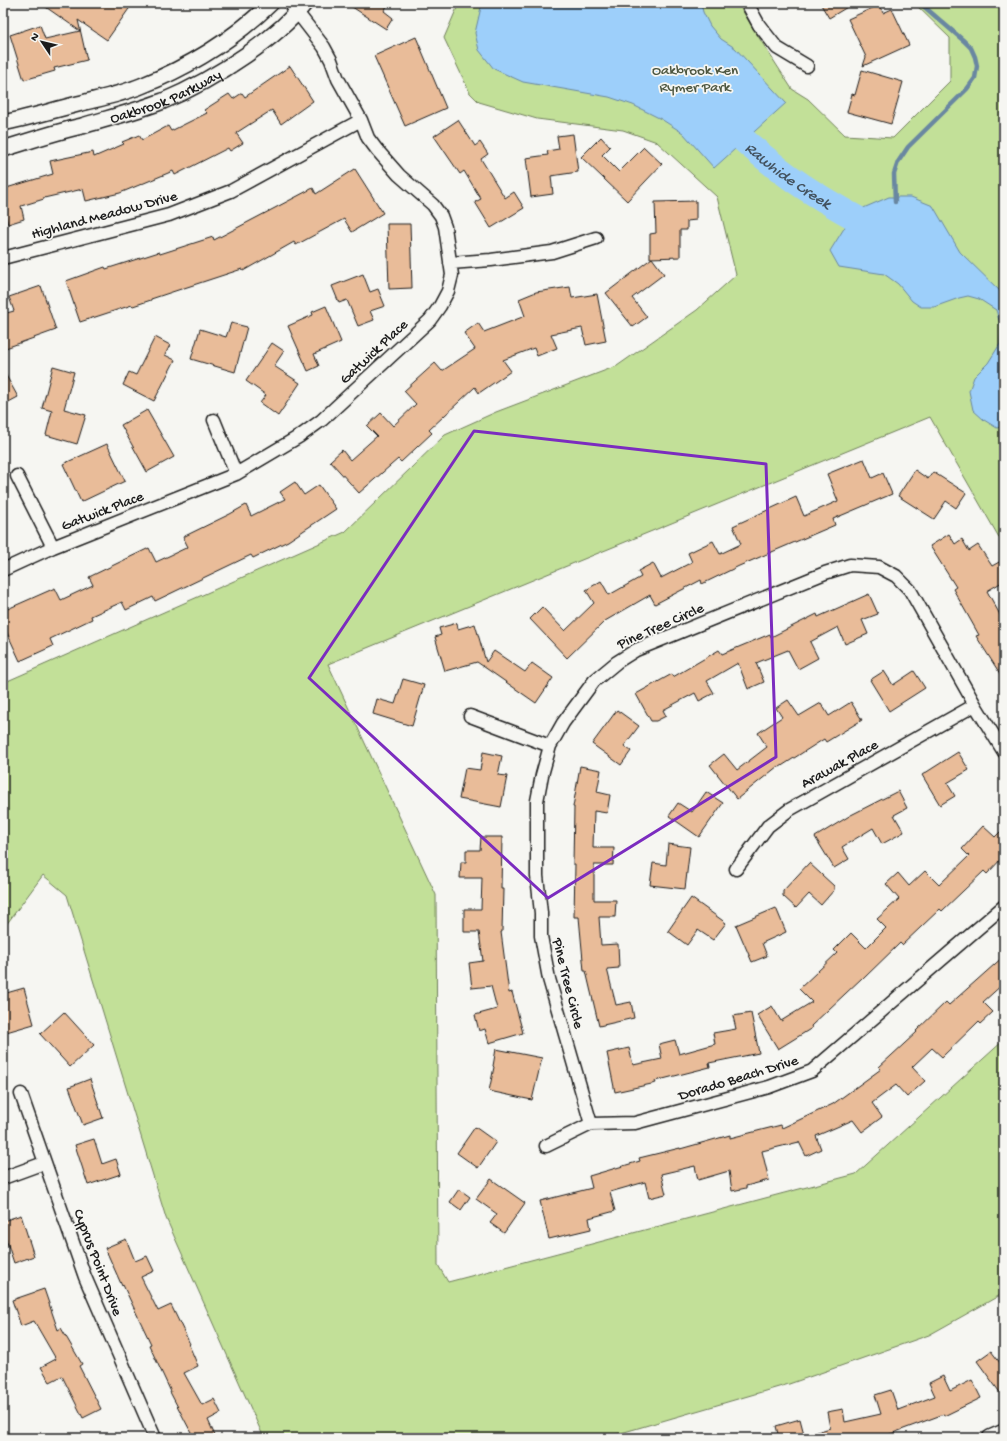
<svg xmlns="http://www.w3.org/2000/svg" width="1007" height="1441" viewBox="0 0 1007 1441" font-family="'Gochi Hand',sans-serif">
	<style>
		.green { fill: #c2e098; stroke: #6f7e5a }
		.water { fill: #9dcffa; stroke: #6987a1 }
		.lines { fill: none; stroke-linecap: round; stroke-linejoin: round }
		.stream { stroke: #6987a1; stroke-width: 4.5 }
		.river { stroke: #9dcffa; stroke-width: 26 }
		.building { fill: #e9bc99; stroke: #1c1c1c }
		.minor-casing { stroke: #1c1c1c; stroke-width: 15 }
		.tertiary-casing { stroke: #1c1c1c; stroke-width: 18 }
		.minor { stroke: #f6f6f2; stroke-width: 12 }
		.tertiary { stroke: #f6f6f2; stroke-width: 15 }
		.marked { fill: none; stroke: #7b2cbf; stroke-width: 3; stroke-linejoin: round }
		.labels { text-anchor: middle; stroke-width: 3.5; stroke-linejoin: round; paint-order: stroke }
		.park-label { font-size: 15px; fill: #4e5741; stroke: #f6f6f2 }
		.street-label { font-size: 15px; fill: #1c1c1c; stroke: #f6f6f2 }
		.water-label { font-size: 16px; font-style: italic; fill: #43525f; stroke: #f6f6f2 }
	</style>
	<rect width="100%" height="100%" fill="#f6f6f2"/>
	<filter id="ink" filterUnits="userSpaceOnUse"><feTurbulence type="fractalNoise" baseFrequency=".025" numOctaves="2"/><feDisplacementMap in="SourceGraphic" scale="8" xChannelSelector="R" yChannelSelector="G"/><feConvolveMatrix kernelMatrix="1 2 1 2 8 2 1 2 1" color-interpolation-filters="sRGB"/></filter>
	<g filter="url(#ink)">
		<path class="green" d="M459 3H738L754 30 792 89 808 99 845 135 893 138 950 81V38L914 3H1004V546L930 417 328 664 436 895 438 1265 448 1282 856 1174 1004 1040V1293L929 1335 789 1384 604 1438H264L166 1218 67 895 43 875 3 929V683L345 532 445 435 496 412 617 366 697 310 736 275 717 197 657 142 623 130 537 119 479 102 470 93 444 38Z"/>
		<path class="water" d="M482 3H701L703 12 710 26 721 39 735 48 786 103 714 168 683 133 661 119 633 105 609 97 523 82 494 69 479 50 475 33Z
			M889 197H911L933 206 960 252 1004 295V426L997 428 984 420 973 410 969 391 974 377 988 363 1000 344 1001 327 996 310 979 299 968 296 959 298 934 307H921L912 301 898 284 884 274 839 267 830 251 848 222 861 209Z"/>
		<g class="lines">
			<path class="stream" d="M895 202 894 174 898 162 908 147 967 89 975 78 977 66 975 57 971 48 964 41 920 3"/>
			<path class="river" id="s1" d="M719 118C745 142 774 167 804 187 830 204 857 219 884 233"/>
		</g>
		<path class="building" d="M40 3H133L107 40 78 20 87 60 54 68 55 71 24 80 10 35 40 25 45 39 80 31Z
			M346 3H389L384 11 393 18 386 29Z
			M820 3H854L829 18Z
			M879 5 883 13 892 9 909 45 863 66 866 57 848 19Z
			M416 37 446 108 405 126 374 56Z
			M290 66 313 101 281 124 272 110 236 133 243 143 230 151 228 148 175 175 173 171 120 193 86 201 83 189 44 198V199L21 206 24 219 8 224 3 208V189L53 174 50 161 93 152 94 157 124 144 122 142 139 135 142 140 168 126 171 131 207 113 204 110 229 94 233 99 242 93 245 97Z
			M862 70 903 82 891 124 847 112 852 94 855 95Z
			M458 120 475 146 480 142 488 154 481 159 505 198 514 192 524 208 491 228 475 202 481 199 464 171 460 174 434 136Z
			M573 134 578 172 551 176 553 194 531 197 526 158 548 155 547 151 559 149 557 136Z
			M601 137 610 147 602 155 619 172 644 147 662 164 627 201 581 157Z
			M355 169 383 213 352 232 344 219 296 245 294 242 243 271 242 269 172 292 151 299V300L133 306 132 305 80 322 66 281 105 267 106 269 159 252 160 254 213 237 214 240 313 188 316 194Z
			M696 201V220L687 221V230H680V257L650 258V234L656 233 655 202Z
			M387 224H410L412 288 389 289Z
			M652 258 664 274 632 298 647 317 633 327 606 293Z
			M363 274 370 292 378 289 385 306 370 311 374 320 358 326 347 300 339 303 332 286Z
			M41 286 56 330 3 349V314L14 311 9 297Z
			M570 287 572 298 597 294 606 341 586 345 582 328 551 334 557 348 537 356 534 348 503 360 511 371 479 393 475 387 429 430 432 433 401 462 398 459 359 493 330 461 342 450 350 460 377 436 367 426 381 413 393 426 416 404 404 391 435 363 442 371 475 349 464 333 478 323 484 332 525 316 519 299 536 292Z
			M326 306 341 342 314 354 319 366 308 371 288 326 313 315 312 312Z
			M231 323 247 327 235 372 191 359 200 329 226 337Z
			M155 337 170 345 165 355 175 360 154 401 123 385 129 372 136 375Z
			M272 343 284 351 274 366 300 383 278 416 260 403 266 395 246 381Z
			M53 366 74 372 64 409 86 415 77 444 46 435 52 411 42 408Z
			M3 370 18 397 3 405Z
			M147 410 174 457 147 472 121 425Z
			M107 444 125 481 81 502 63 464Z
			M864 459 872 478 883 473 892 494 833 519 835 525 739 566 702 584 701 580 655 604 650 595 605 621 567 658 530 619 542 607 565 631 594 603 586 590 601 581 609 595 641 577 638 571 653 563 661 578 692 562 688 553 713 541 720 554 741 544 733 526 796 497 804 516 838 501 827 474Z
			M915 470 928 479 933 472 966 493 956 508 946 501 934 519 898 496Z
			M295 482 304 495 319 485 336 509 288 541 253 558 251 555 155 601 153 597 126 610 122 602 91 616 92 619 50 639 53 646 20 661 3 624V611L55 588 61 600 93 585 89 577 149 548 156 562 188 547 183 537 230 514 246 505 251 516 285 499 280 492Z
			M949 534 955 544 962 539 969 551 978 545 992 566 1001 561 1004 568V581L987 591 1004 622V680L976 636 979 635 953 589 956 587 930 546Z
			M869 594 878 614 862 620 868 634 845 644 838 627 810 642 818 658 798 669 788 650 756 663 764 682 748 689 738 663 707 681 714 693 699 701 695 693 663 710 666 716 656 721H651L636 694 672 674 673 677 719 650 722 654 770 634 771 637 817 614 818 617Z
			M457 623 458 629 475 624 486 662 494 651 525 672 532 663 553 678 536 703 477 662 445 671 435 637 441 635 439 628Z
			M884 671 893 685 914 671 925 688 889 711 870 680Z
			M403 679 424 685 412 726 373 714 377 699 395 704Z
			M788 700 799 716 821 703 829 716 851 702 862 720 826 742 824 739 780 767 778 766 737 799 710 765 724 754 737 770 767 747 758 733 782 717 776 708Z
			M617 710 639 726 624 746 631 751 621 765 592 744Z
			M483 752 502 756 498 775 507 776 501 807 459 799 465 768 480 770Z
			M958 752 969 770 947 783 955 796 940 805 922 775Z
			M580 766 601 770 597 792 610 795 607 813 594 811 593 848H614L613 865H594V900H616L615 917H599L601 945 618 944 619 968 607 969 616 1005 631 1002 634 1018 599 1026 586 971H584L579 917H574L575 864H573L574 807H573Z
			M898 791 907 808 894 815 904 832 882 844 873 828 842 847 849 859 834 868 815 837 851 815Z
			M706 792 723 803 699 837 669 816 678 803 692 812Z
			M983 826 995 837 1004 828V856L987 874 984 871 942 911 940 909 902 945 900 943 863 979 862 978 811 1026 812 1028 778 1049 757 1015 772 1006 781 1021 812 1002 799 989 837 953 834 950 851 933 866 948 886 928 877 919 899 899 886 884 898 873 909 886 925 871 939 885 969 856 962 849Z
			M481 837H502L501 889H503L502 932H501L509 993 512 992 523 1033 489 1043 485 1029 479 1031 475 1015 497 1009 491 986 472 988 469 963 483 961 479 932H464V909H481L482 878H460L461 862H466V850H480Z
			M668 844 690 847 685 889 650 885 653 863 666 865Z
			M809 863 834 886V890L821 905 809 894 796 908 783 896V891Z
			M691 898 726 923 713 940 698 930 687 945 668 931Z
			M776 908 786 932 762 943 767 956 752 962 736 925Z
			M1004 956V983L983 1002 993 1012 980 1024 978 1022 942 1057 932 1048 912 1067 925 1081 907 1097 896 1085 872 1103 882 1117 862 1132 853 1120 816 1136 821 1149 806 1156 799 1142 762 1151 769 1180 746 1186V1188L732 1191 729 1171 698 1180 695 1166 661 1174 666 1194 649 1198 645 1182 610 1192 615 1211 589 1218 591 1229 549 1239 540 1201 592 1188 589 1176 640 1161 639 1158 680 1148V1149L730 1135V1138L781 1125 782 1128 833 1104 881 1069 879 1067 917 1032 916 1031 946 1002 949 1005Z
			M24 988 34 1024 3 1033V994Z
			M64 1012 94 1045 70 1067 40 1034Z
			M751 1013 759 1053 709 1063 710 1067 655 1081 656 1083 615 1092 607 1053 629 1048 633 1065 662 1059 659 1044 675 1040 679 1054 715 1044 713 1033 736 1029 733 1016Z
			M496 1049 542 1058 532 1100 489 1091 494 1067 493 1066Z
			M90 1079 103 1118 83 1125 69 1087Z
			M475 1127 496 1142 478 1168 457 1153Z
			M94 1139 102 1164 116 1159 121 1174 88 1185 75 1145Z
			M491 1179 525 1203 504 1233 490 1223 497 1214 476 1199Z
			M459 1189 470 1197 461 1210 450 1202Z
			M21 1215 34 1256 14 1263 3 1230V1221Z
			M126 1239 135 1261 147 1256 154 1271 141 1277 158 1311 171 1305 190 1344 189 1345 198 1366 184 1373 202 1405 214 1399 221 1413 208 1420 216 1438H194L170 1392H171L149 1345 151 1344 123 1285 122 1286 105 1248Z
			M44 1289 58 1330 61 1328 82 1364 79 1366 101 1409 83 1418 62 1376 50 1382 41 1367 56 1359 34 1321 21 1326 12 1300Z
			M991 1351 1004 1368V1398L977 1361Z
			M943 1376 950 1391 972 1380 981 1398 944 1416V1414L885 1436 874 1438H807V1435L830 1428 827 1412 843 1409 845 1422 881 1414 875 1395 891 1390 898 1410 935 1396 929 1383Z
			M800 1419 805 1438H779L776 1426Z"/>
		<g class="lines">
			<defs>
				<path id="minor" d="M747 3 759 25 777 48 807 66
					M3 258 169 215 231 191 361 120
					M450 263 491 260 552 252 596 238
					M214 420 236 474
					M17 476 53 547
					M3 570 53 547 236 474 300 436 322 420 430 320 440 306 448 291 452 275 445 227 441 216 433 205 399 175 377 150 368 138 361 120 338 79 331 60 324 47 290 3
					M470 716 550 746
					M736 869 768 826 789 810 975 705
					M21 1094 85 1277 155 1438
					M591 1124 549 979 541 936V913L537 876V801L542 775 550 746 563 723 594 681 617 662 636 650 825 573 850 565 879 567 896 576 910 590 975 705 1004 752
					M546 1146 591 1124 635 1123 769 1087 812 1071 1004 906
					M3 1178 44 1163"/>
				<g id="tertiary">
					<path d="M3 123C28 118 50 111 74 105 96 99 119 95 141 86 189 67 234 39 271 3"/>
					<path id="s2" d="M3 149C29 141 55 132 82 126 109 118 137 111 163 101 192 89 220 73 246 55 268 40 288 24 305 3"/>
					<path d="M990 1438 1004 1432"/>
				</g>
			</defs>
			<use href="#minor" class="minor-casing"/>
			<use href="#tertiary" class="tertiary-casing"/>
			<use href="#minor" class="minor"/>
			<use href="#tertiary" class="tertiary"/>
		</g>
	</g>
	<path class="marked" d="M474 431 766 464 776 757 548 898 309 678Z"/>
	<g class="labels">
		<g class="park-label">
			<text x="695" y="74">Oakbrook Ken<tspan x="695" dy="17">Rymer Park</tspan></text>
		</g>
		<g class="street-label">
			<text dy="5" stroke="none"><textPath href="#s2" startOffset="171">Oakbrook Parkway</textPath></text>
			<text transform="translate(104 214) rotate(-15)" y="5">Highland Meadow Drive</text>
			<text transform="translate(373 351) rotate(-43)" y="5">Gatwick Place</text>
			<text transform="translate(102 510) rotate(-21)" y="5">Gatwick Place</text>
			<text transform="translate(660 625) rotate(-24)" y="5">Pine Tree Circle</text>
			<text transform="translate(839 763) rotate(-29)" y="5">Arawak Place</text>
			<text transform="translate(569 983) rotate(76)" y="5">Pine Tree Circle</text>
			<text transform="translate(738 1077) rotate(-17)" y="5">Dorado Beach Drive</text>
			<text transform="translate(99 1262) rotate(69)" y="5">Cyprus Point Drive</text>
		</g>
		<g class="water-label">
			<text dy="6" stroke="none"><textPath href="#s1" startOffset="90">Rawhide Creek</textPath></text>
		</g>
	</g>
	<rect width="1007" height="1441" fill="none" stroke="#f6f6f2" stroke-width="16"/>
	<rect x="8" y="8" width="991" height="1425" fill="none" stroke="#1c1c1c" stroke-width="1.5" filter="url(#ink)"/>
	<g transform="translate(42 42) rotate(305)" stroke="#f6f6f2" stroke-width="3" paint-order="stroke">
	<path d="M0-3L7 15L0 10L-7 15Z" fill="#1c1c1c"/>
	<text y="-6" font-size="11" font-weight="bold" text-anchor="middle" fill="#1c1c1c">N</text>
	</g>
</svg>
